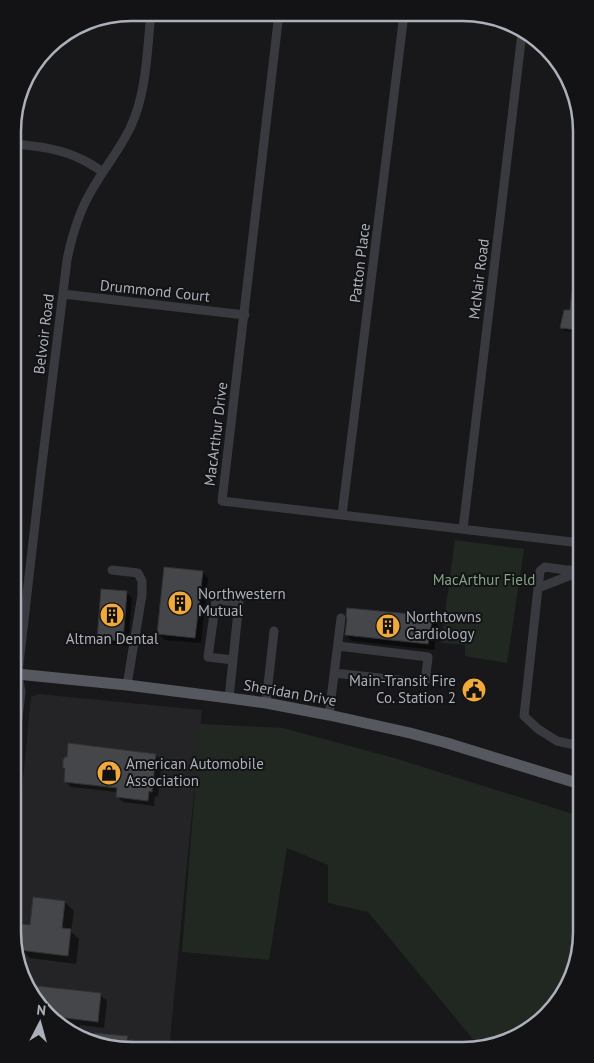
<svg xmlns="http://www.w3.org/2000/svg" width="594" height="1063" viewBox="0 0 594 1063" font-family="'PT Sans',sans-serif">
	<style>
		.built { fill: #242427 }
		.green { fill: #202821 }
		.shadow { fill: #0007 }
		.building { fill: #45464a; stroke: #323236 }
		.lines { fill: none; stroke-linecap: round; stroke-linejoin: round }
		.minor { stroke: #393a3f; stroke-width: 9 }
		.major { stroke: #55585e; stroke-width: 11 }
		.labels { text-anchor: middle; stroke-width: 4; stroke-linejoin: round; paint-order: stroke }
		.street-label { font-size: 15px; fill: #abb0ba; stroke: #131315 }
		.park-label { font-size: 15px; fill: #82a582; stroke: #131315 }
		.poi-label { font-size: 15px; fill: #abb0ba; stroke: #131315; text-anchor: start }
		.rim { fill: none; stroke: #abb0ba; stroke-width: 2.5 }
	</style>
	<rect width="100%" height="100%" fill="#18181a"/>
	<path class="built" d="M38 694 202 710 169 1049H116L53 1021 19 970 18 831 31 697Z"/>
	<path class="green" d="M455 540 524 549 507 663 465 656V645L441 643Z
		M200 724 283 728 394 758 580 816 581 940 557 1004 501 1044H477L368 912 328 903V865L287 848 269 960 182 952Z"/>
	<path class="shadow" d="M576 267 577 332 565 331 562 327 571 309Z
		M202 572 208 578 201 643 165 640 159 634Z
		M126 592 132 598 128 646 104 644 98 638Z
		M432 617 438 623 434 650 352 641 346 635Z
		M156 755 162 761 158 797 155 796 154 806 123 802 117 796V792L71 787 65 781Z
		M65 902 74 911 71 932 79 939 76 964 30 958 21 949 31 926Z
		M100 995 107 1001 104 1028 80 1025 79 1033 53 1021 37 997Z
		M86 1036 127 1038 131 1041 133 1042 139 1049H116Z"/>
	<path class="building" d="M572 291H577V330L560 328 564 310H570V309Z
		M164 567 203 571 195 638 157 634Z
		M101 589 127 591 123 641 97 639Z
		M347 608 433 616 428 644 345 635 347 619 346 615Z
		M68 743 156 754 152 792 149 791 148 801 116 797 117 788 64 782 65 768H63V760L65 757H67Z
		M33 897 65 901 62 928 71 929 68 956 19 950 22 924 30 925Z
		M37 986 101 993 98 1022 50 1016 36 996Z
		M94 1033 128 1036 127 1040H133L132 1049H116L93 1039Z"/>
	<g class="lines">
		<path class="minor" d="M279 13 222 501 572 542 578 539
			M14 144C37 146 62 149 83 160 90 163 96 168 103 172
			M14 145 19 97
			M63 294 245 315
			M342 515 404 14
			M463 529 522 33
			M112 570 138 573 142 581V595L127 685
			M579 572 538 588 524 716 538 729 557 741 580 746
			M538 588 540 571 545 567 566 570H576
			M334 673 425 683 428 657 338 646
			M229 698 239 602 216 600 208 657 233 660
			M266 703 274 631
			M329 715 341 618
			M17 727 21 692 18 674 20 655 41 472 67 260C72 235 79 211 93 188 105 167 121 148 131 126 147 91 147 50 151 13"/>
		<path class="major" d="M17 674 127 685 229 698 266 703 329 715 410 733 447 743 580 784"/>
	</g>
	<defs>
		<symbol id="building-disc" viewBox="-11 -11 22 22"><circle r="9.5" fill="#f1a939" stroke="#131315"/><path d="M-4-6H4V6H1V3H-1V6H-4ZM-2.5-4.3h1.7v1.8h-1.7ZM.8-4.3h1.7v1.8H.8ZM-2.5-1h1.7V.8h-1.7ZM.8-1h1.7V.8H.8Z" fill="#111"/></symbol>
		<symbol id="civic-disc" viewBox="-11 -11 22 22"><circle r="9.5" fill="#f1a939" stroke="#131315"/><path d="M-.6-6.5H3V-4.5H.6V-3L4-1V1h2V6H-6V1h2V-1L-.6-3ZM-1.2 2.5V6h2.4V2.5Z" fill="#111"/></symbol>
		<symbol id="shop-disc" viewBox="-11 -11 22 22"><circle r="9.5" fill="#f1a939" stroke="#131315"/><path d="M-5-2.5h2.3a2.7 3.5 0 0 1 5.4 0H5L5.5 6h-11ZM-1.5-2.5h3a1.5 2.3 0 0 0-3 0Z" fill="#111"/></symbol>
	</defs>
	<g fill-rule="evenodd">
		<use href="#building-disc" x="166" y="589" width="28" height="28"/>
		<use href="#building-disc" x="98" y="601" width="28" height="28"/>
		<use href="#building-disc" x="374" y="612" width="28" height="28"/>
		<use href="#civic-disc" x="460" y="676" width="28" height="28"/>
		<use href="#shop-disc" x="95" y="759" width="28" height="28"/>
	</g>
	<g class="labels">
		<g class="street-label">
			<text transform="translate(360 263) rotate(-83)" y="5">Patton Place</text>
			<text transform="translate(479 279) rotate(-83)" y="5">McNair Road</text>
			<text transform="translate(155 291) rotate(6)" y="5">Drummond Court</text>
			<text transform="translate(44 334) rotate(-83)" y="5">Belvoir Road</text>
			<text transform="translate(216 434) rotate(-83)" y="5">MacArthur Drive</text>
			<text transform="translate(290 693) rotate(10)" y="5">Sheridan Drive</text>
		</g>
		<g class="park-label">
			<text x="484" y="585">MacArthur Field</text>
		</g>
		<g class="poi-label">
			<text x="198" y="599">Northwestern<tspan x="198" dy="17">Mutual</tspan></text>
			<text x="406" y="622">Northtowns<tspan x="406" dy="17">Cardiology</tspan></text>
			<text x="112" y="644" text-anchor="middle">Altman Dental</text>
			<text x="456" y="686" text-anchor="end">Main-Transit Fire<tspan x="456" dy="17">Co. Station 2</tspan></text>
			<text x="126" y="769">American Automobile<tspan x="126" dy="17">Association</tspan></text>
		</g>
	</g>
	<path d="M0 0H594V1063H0ZM131 21H463A110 110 0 0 1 573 131V932A110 110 0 0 1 463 1042H131A110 110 0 0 1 21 932V131A110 110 0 0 1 131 21Z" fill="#131315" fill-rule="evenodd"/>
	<path class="rim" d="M131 21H463A110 110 0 0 1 573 131V932A110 110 0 0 1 463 1042H131A110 110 0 0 1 21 932V131A110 110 0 0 1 131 21Z"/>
	<g transform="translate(40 1023) rotate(6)" stroke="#131315" stroke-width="4" paint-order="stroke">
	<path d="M0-4L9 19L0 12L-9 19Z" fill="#abb0ba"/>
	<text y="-8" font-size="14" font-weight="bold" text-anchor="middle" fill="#abb0ba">N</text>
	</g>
</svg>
